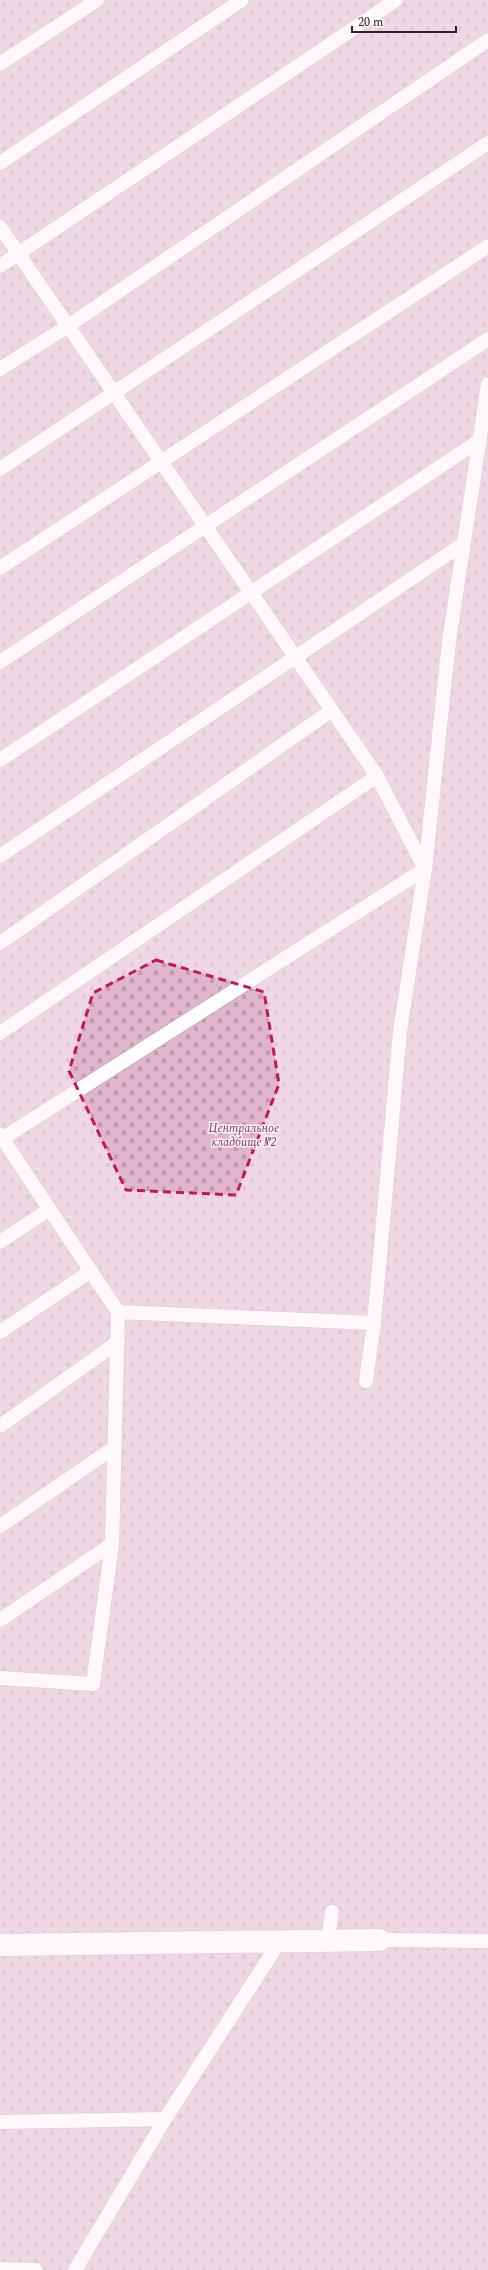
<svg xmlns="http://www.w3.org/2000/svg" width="488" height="2270" viewBox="0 0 488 2270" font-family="Spectral,serif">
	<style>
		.cemetery { fill: url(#cemetery-stones) }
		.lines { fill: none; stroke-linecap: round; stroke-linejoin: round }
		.service-casing { stroke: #c3a9b7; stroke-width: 16 }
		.minor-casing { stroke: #c3a9b7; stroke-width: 24 }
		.service { stroke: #fff; stroke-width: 14 }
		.minor { stroke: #fff; stroke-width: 22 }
		.marked { fill: none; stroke: #c2185b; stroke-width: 3; stroke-dasharray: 8 5; stroke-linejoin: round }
		.labels { text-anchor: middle; stroke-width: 3; stroke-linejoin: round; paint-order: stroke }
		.park-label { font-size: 12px; font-style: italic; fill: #843466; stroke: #fdf2f8 }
	</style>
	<defs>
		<pattern id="cemetery-stones" width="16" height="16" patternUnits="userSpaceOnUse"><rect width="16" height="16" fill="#e1b6cd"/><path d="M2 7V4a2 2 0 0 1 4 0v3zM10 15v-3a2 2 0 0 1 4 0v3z" fill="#c19cb0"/></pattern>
	</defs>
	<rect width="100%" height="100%" fill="#fdf2f8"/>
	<path class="cemetery" d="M0 0H488V2270H0Z"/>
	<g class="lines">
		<defs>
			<path id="service" d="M0 64 97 0
				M0 163 242 0
				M0 227 377 776 425 869 0 1140
				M0 266 396 0
				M0 369 68 326 488 40
				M0 469 488 143
				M0 568 488 246
				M0 662 488 339
				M0 760 480 440
				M0 856 463 544
				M0 943 332 710
				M0 1033 377 776
				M0 1135 118 1312
				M0 1242 50 1209
				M0 1332 91 1271
				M366 1381 374 1323 400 1031 425 869 449 641 488 384
				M0 1426 118 1342
				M0 1526 115 1447
				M0 1620 112 1544
				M0 1678 93 1684 112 1544 118 1312 374 1323
				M328 1940 332 1912
				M379 1940 488 1941
				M0 2122 165 2119
				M0 2269 36 2270
				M75 2270 165 2119 280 1941"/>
			<path id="minor" d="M0 1945 379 1940"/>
		</defs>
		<use href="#service" class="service-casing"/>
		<use href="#minor" class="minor-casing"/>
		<use href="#service" class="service"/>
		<use href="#minor" class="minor"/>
	</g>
	<path d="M0 0H488V2270H0ZM156 960 264 992 279 1084 236 1195 126 1190 69 1071 93 993Z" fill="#fdf2f8" fill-opacity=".55" fill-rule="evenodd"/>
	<path class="marked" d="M156 960 264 992 279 1084 236 1195 126 1190 69 1071 93 993Z"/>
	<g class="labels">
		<g class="park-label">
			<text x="244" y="1132">Центральное<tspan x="244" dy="14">кладбище №2</tspan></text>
		</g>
	</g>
	<path d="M352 26v6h104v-6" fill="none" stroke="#2b2127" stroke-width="2"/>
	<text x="358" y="26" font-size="12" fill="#2b2127" stroke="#fdf2f8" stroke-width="3" paint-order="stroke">20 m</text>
</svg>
